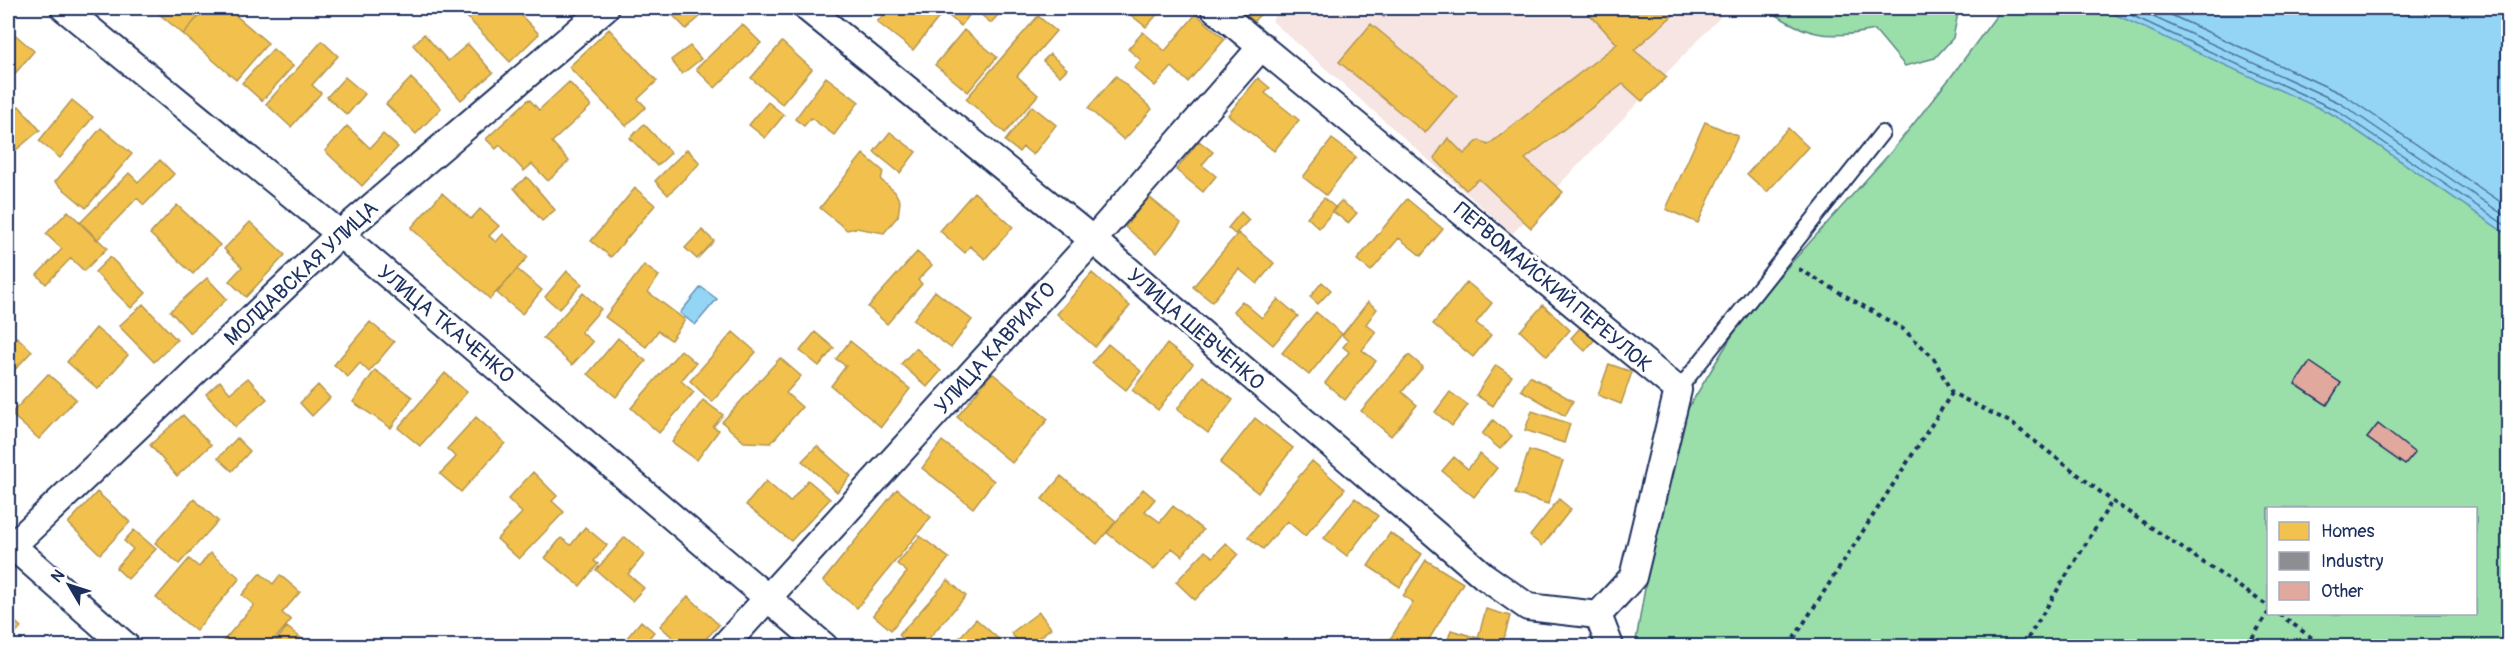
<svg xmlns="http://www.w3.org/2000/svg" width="2516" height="654" viewBox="0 0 2516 654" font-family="Pangolin,sans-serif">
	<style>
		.built { fill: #f6e5e2 }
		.green { fill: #9adea9; stroke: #5a8684; stroke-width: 1.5; fill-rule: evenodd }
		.water { fill: #94d5f5; stroke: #6493b9; stroke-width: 1.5 }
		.homes { fill: #f2c14e; stroke: #b29553; stroke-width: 1.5 }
		.industry { fill: #8d8d92; stroke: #6b7182; stroke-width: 1.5 }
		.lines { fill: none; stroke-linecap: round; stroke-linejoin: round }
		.shore { stroke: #4b719a; stroke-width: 1.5 }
		.stream { stroke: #6493b9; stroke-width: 8 }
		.building { fill: #e1a89e; stroke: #1b2f5e; stroke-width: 1.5 }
		.service-casing { stroke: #1b2f5e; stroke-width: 18 }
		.minor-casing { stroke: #1b2f5e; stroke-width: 30 }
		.path { stroke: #1b2f5e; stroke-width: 4; stroke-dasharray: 4.5 4.5; stroke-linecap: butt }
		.service { stroke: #fff; stroke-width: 14 }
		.minor { stroke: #fff; stroke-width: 26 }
		.labels { text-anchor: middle; stroke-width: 6; stroke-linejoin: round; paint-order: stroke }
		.street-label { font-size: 21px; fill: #1b2f5e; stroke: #fff }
	</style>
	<rect width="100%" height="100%" fill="#fff"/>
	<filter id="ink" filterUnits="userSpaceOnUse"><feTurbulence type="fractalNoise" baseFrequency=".0167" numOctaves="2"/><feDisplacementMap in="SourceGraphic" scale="12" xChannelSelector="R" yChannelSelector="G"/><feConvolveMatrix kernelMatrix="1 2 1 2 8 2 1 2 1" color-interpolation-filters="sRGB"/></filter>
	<g filter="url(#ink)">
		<path class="built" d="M1279 8H1729L1512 234 1272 21Z"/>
		<path class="green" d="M1766 8H1959L1953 38 1935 58 1905 66 1875 30C1828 40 1805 36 1766 8Z
			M2002 8H2101L2205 54 2334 115 2508 235V646H1635L1656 524 1675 430 1733 334 1774 282 1891 152 1950 78ZM2268 508H2476V614H2268Z"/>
		<path class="water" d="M2101 8H2508V235L2334 115Z
			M701 287 717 299 695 325 680 313Z"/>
		<path class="homes" d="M163 8H206L183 34 158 13Z
			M206 8H227L268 43 236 80 183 34Z
			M476 8H514L539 34 510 62 466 16Z
			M666 8H710L686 29Z
			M889 8H930L940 16 913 50 877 22Z
			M948 8H1004L991 23 974 9 961 26 944 12Z
			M1122 8H1163L1146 27Z
			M1238 8H1266L1254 21Z
			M1584 8H1681L1634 50 1667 77 1642 101 1623 84 1525 159 1563 192 1531 228 1479 179 1466 190 1434 158 1448 138 1464 154 1479 140 1488 145 1617 44Z
			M1196 14 1225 39 1188 82 1172 67 1155 86 1134 68 1141 60 1128 49 1143 32 1165 51Z
			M1038 16 1056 31 1017 76 1038 95 1005 133 966 99Z
			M742 24 761 43 715 88 696 69Z
			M1371 24 1457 95 1425 133 1339 62Z
			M609 29 657 81 638 99 646 107 626 126 569 67Z
			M964 30 997 57 968 92 935 65Z
			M11 31 34 51 8 82V35Z
			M424 34 448 61 468 44 493 73 461 100 413 45Z
			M322 41 338 56 312 85 321 93 291 127 266 104Z
			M782 42 812 69 782 104 751 78Z
			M690 46 701 59 682 74 671 60Z
			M273 49 293 66 262 101 242 83Z
			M1050 54 1067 69 1060 76 1043 61Z
			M1116 76 1152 109 1124 140 1088 108Z
			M345 77 365 94 347 115 327 97Z
			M826 77 859 102 834 135 811 118 804 126 795 119Z
			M411 78 441 108 416 134 386 104Z
			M1258 78 1270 88 1265 93 1299 120 1274 151 1228 115Z
			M569 82 591 106 552 142 569 161 548 181 532 164 524 171 500 145 496 149 486 139 529 99 539 110Z
			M72 100 93 117 60 158 39 141Z
			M768 102 784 115 765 138 749 125Z
			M19 106 40 130 9 156 8 115Z
			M1032 106 1056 125 1033 155 1023 147 1019 152 1005 141Z
			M1705 122 1738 136 1698 223 1666 209Z
			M644 124 671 153 657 166 630 138Z
			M347 126 370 148 383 134 398 147 362 186 325 151Z
			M101 128 132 154 86 208 55 182Z
			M1788 128 1808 147 1767 192 1747 174Z
			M890 132 916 152 900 173 874 152Z
			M1332 139 1356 157 1326 195 1303 177Z
			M1199 141 1213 152 1202 165 1216 176 1203 192 1176 170Z
			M687 149 700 163 668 195 655 181Z
			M863 154 883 171 881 180 895 192 900 202 898 216 884 233 856 228 847 230 820 208Z
			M160 160 174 174 144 205 137 198 97 240 80 223 129 173 138 182Z
			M527 177 555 210 542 221 514 188Z
			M635 188 655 205 611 257 591 241Z
			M974 192 1013 227 985 259 970 246 965 253 940 231Z
			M442 193 471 219 480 209 499 226 489 236 496 242 503 234 528 257 490 299 411 228Z
			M1149 197 1181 223 1157 253 1125 227Z
			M1324 198 1336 208 1319 228 1307 217Z
			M1407 199 1443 229 1421 256 1399 238 1371 271 1357 260Z
			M1341 201 1357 213 1348 223 1332 211Z
			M177 205 220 245 193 274 150 234Z
			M68 211 107 248 84 271 71 258 46 284 37 275 62 249 46 234Z
			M1241 212 1249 220 1235 234 1228 228Z
			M250 222 285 255 246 297 229 281 242 267 224 249Z
			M702 230 714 241 697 259 685 248Z
			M1238 233 1274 263 1257 284 1239 269 1212 302 1193 287Z
			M917 252 932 265 918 280 922 284 887 324 868 307Z
			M110 257 146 293 131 308 95 272Z
			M644 265 659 276 648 292 685 320 671 340 658 331 646 347 605 317Z
			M517 269 542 290 522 314 497 293Z
			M567 271 582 284 559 309 545 297Z
			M1092 273 1130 306 1095 347 1057 314Z
			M207 278 227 299 190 333 170 311Z
			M1322 282 1331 290 1318 304 1310 297Z
			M1467 282 1492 303 1476 323 1491 335 1473 357 1433 324Z
			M935 291 972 320 951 348 913 320Z
			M583 293 601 309 581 332 593 342 572 365 543 338Z
			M1278 299 1298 316 1273 345 1233 311 1242 301 1262 318Z
			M1368 302 1377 309 1366 324 1376 332 1362 350 1376 361 1345 400 1325 383 1349 352 1343 347 1348 341 1342 335Z
			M143 304 177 340 154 362 119 326Z
			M1543 305 1570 330 1547 356 1520 331Z
			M1316 312 1342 334 1309 375 1282 353Z
			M1587 320 1601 332 1585 351 1571 338Z
			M370 322 394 342 369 372 360 363 348 377 334 365Z
			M96 328 128 355 98 389 67 362Z
			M733 332 756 352 712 402 690 381Z
			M815 332 834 348 819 366 800 351Z
			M17 337 32 351 8 377V347Z
			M618 338 646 361 616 397 588 374Z
			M850 341 910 389 881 427 831 386 846 366 836 359Z
			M1108 344 1141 371 1126 390 1092 363Z
			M1167 344 1193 364 1158 410 1132 390Z
			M916 348 941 371 927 387 901 364Z
			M681 350 696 363 681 381 694 392 659 433 631 408Z
			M1409 355 1423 367 1402 392 1417 405 1391 436 1361 411Z
			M780 358 801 376 786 393 802 407 771 443 744 442 722 422Z
			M1609 364 1632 372 1621 404 1598 395Z
			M1496 365 1512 376 1493 406 1476 395Z
			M375 370 412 397 391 428 353 402Z
			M445 373 467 392 420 446 398 428Z
			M992 373 1048 419 1012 463 957 417Z
			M48 374 76 399 39 439 11 414Z
			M1203 376 1233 400 1208 433 1177 409Z
			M1530 376 1573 401 1565 416 1521 390Z
			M248 378 267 399 235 427 206 394 220 381 230 393Z
			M318 385 330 398 312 416 300 403Z
			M1450 392 1468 405 1452 426 1435 412Z
			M703 400 723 415 713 427 719 430 697 460 672 442Z
			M1532 411 1570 424 1564 443 1525 430Z
			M183 415 211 445 177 476 150 445Z
			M476 417 505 443 461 492 440 474 456 457 447 449Z
			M1255 418 1293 448 1258 493 1220 463Z
			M1493 420 1512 436 1500 449 1482 434Z
			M237 438 250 451 232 471 218 458Z
			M942 441 994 481 973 508 922 468Z
			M817 446 851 476 837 492 802 461Z
			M1529 450 1563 461 1548 504 1515 494Z
			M1480 454 1497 468 1474 497 1442 471 1454 457 1468 469Z
			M1312 461 1345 489 1305 536 1287 521 1263 549 1248 537Z
			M533 472 557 496 552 501 564 512 519 559 497 539 522 513 508 499Z
			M1061 476 1116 521 1097 544 1042 499Z
			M808 480 830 499 791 541 746 505 766 481 790 502Z
			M897 489 931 517 857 608 823 581Z
			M1143 489 1155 499 1145 511 1160 522 1173 506 1203 530 1182 556 1172 548 1154 570 1107 533Z
			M97 492 130 522 100 554 68 523Z
			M1355 498 1378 516 1347 556 1324 538Z
			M194 499 218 521 179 564 155 543Z
			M1559 499 1571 509 1542 546 1530 536Z
			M585 527 607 545 594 561 598 564 580 586 545 558 561 538 571 545Z
			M134 530 156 549 128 579 116 568 133 549 124 541Z
			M1390 533 1422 554 1400 587 1368 566Z
			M920 536 949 558 891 630 873 615 907 572 897 564Z
			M625 537 645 554 628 574 644 588 632 601 596 570Z
			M1226 543 1238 554 1195 600 1176 582 1205 551 1213 557Z
			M210 553 240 578 196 631 156 598 189 559 199 567Z
			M1426 560 1463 583 1425 646H1386L1413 602 1403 596Z
			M260 573 273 584 280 575 300 592 282 613 291 620 269 646H219L254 605 242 595Z
			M948 580 966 596 922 646H912L899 635Z
			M688 596 719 625 699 646H682L660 626Z
			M1486 609 1510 616 1502 646H1446L1451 630 1478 638Z
			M1039 612 1051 628 1028 646H1022L1011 633Z
			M8 615 21 627 8 642Z
			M976 619 1002 642 997 646H952Z
			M641 621 654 632 642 646H623L621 645Z
			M287 627 311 646H272Z"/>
		<path class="industry" d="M1372 8H1391L1384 17Z"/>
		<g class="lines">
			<path class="shore" d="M2116 8 2336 110 2508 227
				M2134 8 2340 103 2508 218
				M2156 8 2344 95 2508 207"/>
			<path class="stream" d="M2507 646 2508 645"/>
		</g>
		<path class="building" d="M2310 362 2341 383 2327 405 2295 384Z
			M2378 424 2415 453 2405 465 2367 438Z"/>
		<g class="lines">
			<defs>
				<path id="service" d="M1678 390 1882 133"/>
				<path id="minor" d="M64 8 340 234 824 646
					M807 8 1093 240 1484 576 1528 607 1598 615
					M1214 8 1678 390 1633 577 1598 615
					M8 542 126 646
					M8 550 340 234 605 8
					M1598 615 1610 646
					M724 646 1093 240 1262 46"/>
			</defs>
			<use href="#service" class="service-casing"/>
			<use href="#minor" class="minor-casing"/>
			<path class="path" d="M1799 269 1903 329 1933 357 1952 393 2010 422 2112 501 2268 606
				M2279 614 2323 646
				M1789 646 1952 393
				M2023 646 2112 501
				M2247 646 2268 613"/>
			<use href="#service" class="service"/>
			<use href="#minor" class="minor"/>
		</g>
	</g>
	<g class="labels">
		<g class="street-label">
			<text transform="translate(301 273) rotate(-43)" y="7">МОЛДАВСКАЯ УЛИЦА</text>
			<text transform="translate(1553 287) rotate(40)" y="7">ПЕРВОМАЙСКИЙ ПЕРЕУЛОК</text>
			<text transform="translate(446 324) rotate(40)" y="7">УЛИЦА ТКАЧЕНКО</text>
			<text transform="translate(1196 329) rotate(41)" y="7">УЛИЦА ШЕВЧЕНКО</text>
			<text transform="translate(995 348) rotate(-48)" y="7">УЛИЦА КАВРИАГО</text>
		</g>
	</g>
	<rect width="2516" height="654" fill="none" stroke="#fff" stroke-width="30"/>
	<rect x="15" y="15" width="2486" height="624" fill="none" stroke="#1b2f5e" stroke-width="2" filter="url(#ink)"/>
	<rect x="2267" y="507" width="210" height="108" fill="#ffffff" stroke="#a4acbf" stroke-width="1.5"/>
	<rect x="2279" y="522" width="30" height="18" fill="#f2c14e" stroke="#a4acbf" stroke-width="1.5"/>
	<text x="2321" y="537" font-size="18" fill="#1b2f5e">Homes</text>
	<rect x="2279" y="552" width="30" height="18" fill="#8d8d92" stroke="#a4acbf" stroke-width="1.5"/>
	<text x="2321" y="567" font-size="18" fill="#1b2f5e">Industry</text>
	<rect x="2279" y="582" width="30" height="18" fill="#e1a89e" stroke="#a4acbf" stroke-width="1.5"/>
	<text x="2321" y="597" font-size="18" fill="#1b2f5e">Other</text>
	<g transform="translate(69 585) rotate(309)" stroke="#ffffff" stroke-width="4.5" paint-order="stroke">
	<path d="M0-4.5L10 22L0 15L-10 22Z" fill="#1b2f5e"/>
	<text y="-9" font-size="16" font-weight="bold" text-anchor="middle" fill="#1b2f5e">N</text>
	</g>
</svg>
